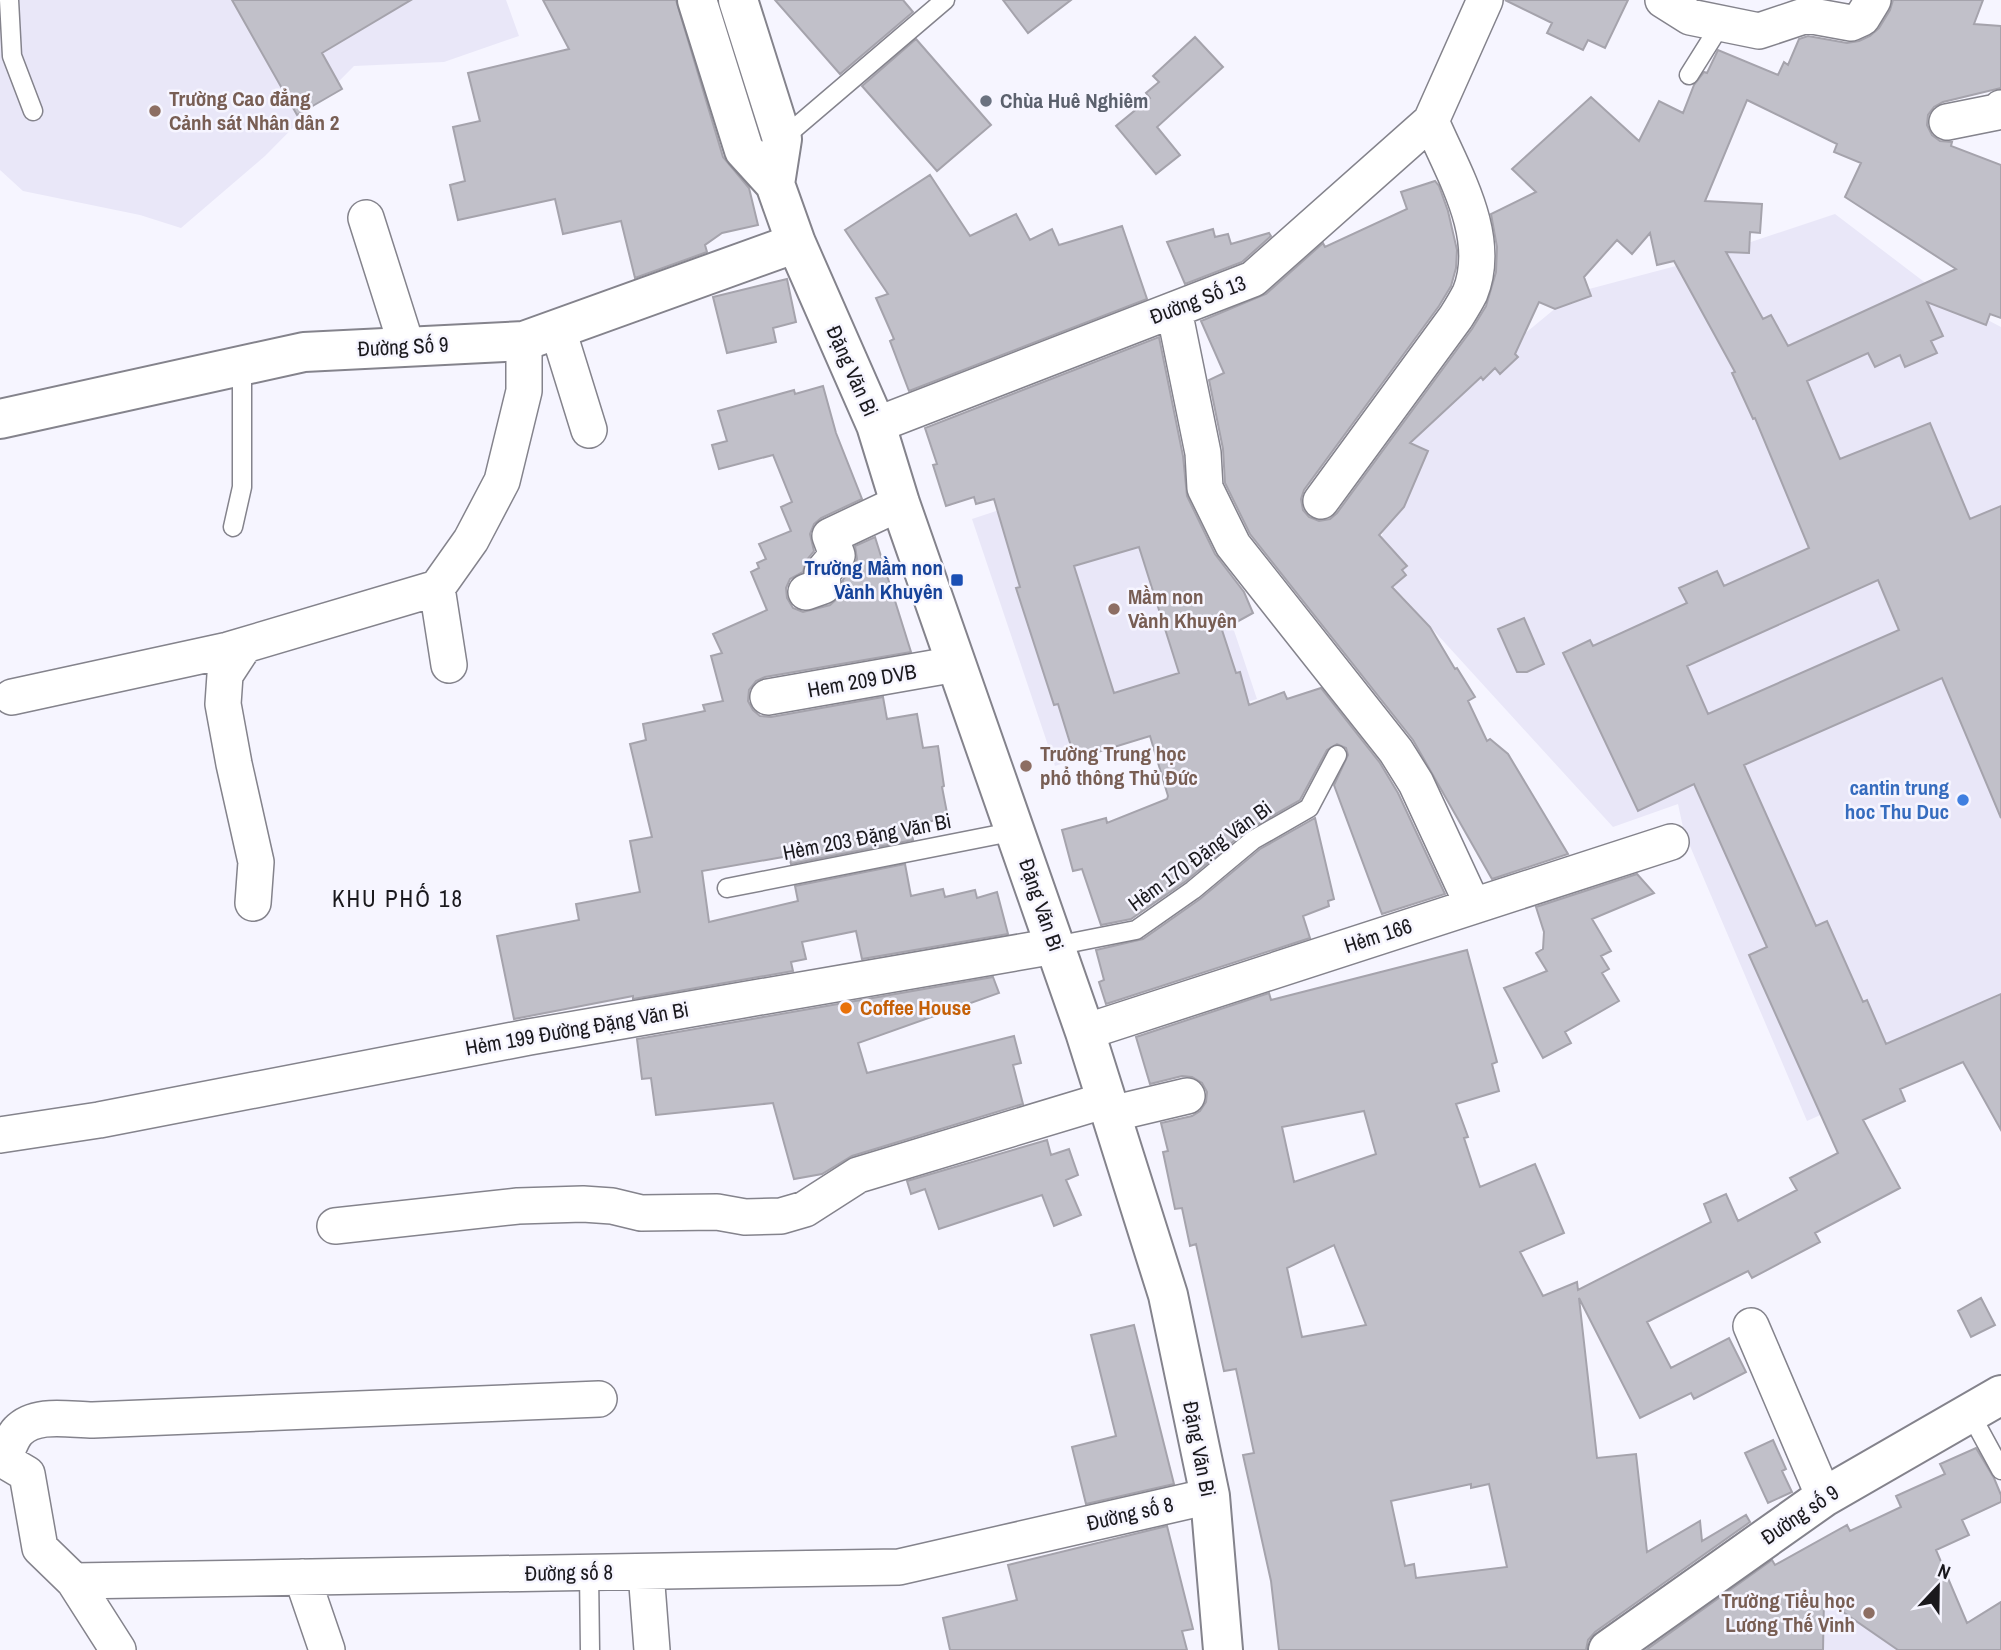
<svg xmlns="http://www.w3.org/2000/svg" width="2001" height="1650" viewBox="0 0 2001 1650" font-family="'Archivo Narrow',sans-serif">
	<style>
		.built { fill: #e9e7f8 }
		.building { fill: #c1c0c9; stroke: #a5a3ac; stroke-width: 2; fill-rule: evenodd }
		.lines { fill: none; stroke-linecap: round; stroke-linejoin: round }
		.lane-casing { stroke: #84838c; stroke-width: 21 }
		.street-casing { stroke: #84838c; stroke-width: 38 }
		.secondary-casing { stroke: #84838c; stroke-width: 42 }
		.lane { stroke: #fff; stroke-width: 18 }
		.street { stroke: #fff; stroke-width: 35 }
		.secondary { stroke: #fff; stroke-width: 38 }
		.worship-dot { fill: #6b7280; stroke: #f6f5ff; stroke-width: 2.5 }
		.education-dot { fill: #8d6e63; stroke: #f6f5ff; stroke-width: 2.5 }
		.transit-dot { fill: #1a4fb4; stroke: #f6f5ff; stroke-width: 2.5 }
		.shop-dot { fill: #3f7fe0; stroke: #f6f5ff; stroke-width: 2.5 }
		.food-dot { fill: #e8710a; stroke: #f6f5ff; stroke-width: 2.5 }
		.labels { text-anchor: middle; stroke-width: 5; stroke-linejoin: round; paint-order: stroke }
		.education-label { font-size: 21px; font-weight: bold; fill: #785e54; stroke: #f6f5ff; text-anchor: start }
		.worship-label { font-size: 21px; font-weight: bold; fill: #5b616d; stroke: #f6f5ff; text-anchor: start }
		.street-label { font-size: 21px; fill: #1a191d; stroke: #f6f5ff }
		.transit-label { font-size: 21px; font-weight: bold; fill: #164399; stroke: #f6f5ff; text-anchor: end }
		.shop-label { font-size: 21px; font-weight: bold; fill: #366cbe; stroke: #f6f5ff; text-anchor: end }
		.food-label { font-size: 21px; font-weight: bold; fill: #c56008; stroke: #f6f5ff; text-anchor: start }
		.neighbourhood-label { font-size: 23px; letter-spacing: 2px; fill: #1a191d; stroke: #f6f5ff }
	</style>
	<rect width="100%" height="100%" fill="#f6f5ff"/>
	<path class="built" d="M0 0H506L519 36 444 62 354 66 265 156 181 228 140 215 23 191 0 170Z
		M1835 214 1944 297 2001 327V1034L1807 1121 1684 832 1678 804 1613 827 1373 564 1418 422 1574 293 1691 262Z
		M1174 452 1257 699 1055 766 972 519Z
		M1821 1577 1978 1650H1810Z"/>
	<path class="building" d="M232 0H411L322 53 342 89 297 115Z
		M543 0H676L723 157 749 188 758 225 722 233 705 245 707 252 635 278 621 221 563 234 555 199 458 220 450 185 465 181 453 127 480 121 468 73 569 49Z
		M775 0H903L913 12 840 74Z
		M1003 0H1071L1028 33Z
		M1505 0H1628L1605 48 1588 40 1583 50 1547 33 1552 23Z
		M1893 0H1983L1974 24 2001 26V88L1943 102 1934 107 1928 115 1927 125 1932 135 1940 141 1952 142 1951 146 2001 165V318L1990 314 1986 325 1927 302 1943 336 1931 341 1937 353 1905 367 1900 355 1875 367 1868 353 1807 381 1840 459 1930 423 1970 519 2001 506V818L1942 678 1744 765 1816 926 1827 921 1863 1002 1867 1000 1886 1044 2001 994V1130L1963 1062 1900 1089 1905 1101 1863 1120 1900 1188 1815 1233 1820 1242 1752 1278 1748 1271 1647 1322 1671 1368 1729 1338 1746 1372 1694 1399 1691 1393 1640 1418 1579 1298 1597 1458 1636 1454 1647 1552 1700 1521 1702 1541 1746 1515 1750 1522 1595 1632 1588 1640 1586 1650H1279L1271 1581 1243 1455 1254 1453 1236 1369 1224 1371 1196 1244 1190 1246 1182 1208 1175 1209 1163 1152 1168 1151 1161 1123 1192 1116 1200 1111 1206 1102 1207 1092 1202 1083 1192 1077 1182 1076 1150 1084 1136 1037 1269 993 1271 1000 1467 950 1497 1062 1492 1064 1499 1091 1456 1104 1468 1137 1464 1138 1480 1187 1535 1164 1564 1233 1520 1252 1543 1296 1577 1282 1578 1290 1711 1222 1704 1204 1726 1194 1738 1221 1797 1190 1790 1178 1838 1153 1749 955 1767 947 1694 784 1638 811 1563 653 1590 640 1593 646 1687 603 1679 588 1717 571 1724 586 1809 548 1755 418 1753 419 1732 373 1735 372 1674 261 1657 265 1650 233 1632 254 1617 240 1584 277 1591 296 1555 309 1539 302 1515 354 1518 357 1500 374 1495 368 1483 380 1481 377 1410 443 1428 451 1404 507 1379 535 1407 566 1402 570 1406 575 1392 587 1430 627 1455 669 1457 668 1475 697 1468 701 1487 741 1490 739 1508 754 1568 854 1492 879 1413 740 1250 534 1225 483 1223 449 1209 380 1224 373 1201 321 1266 294 1323 243 1325 247 1407 209 1401 192 1435 181 1439 186 1448 211 1457 250 1456 268 1451 286 1439 306 1304 490 1301 499 1303 510 1309 517 1319 521 1330 519 1337 513 1472 329 1486 306 1496 272 1497 247 1491 214 1536 192 1512 169 1591 97 1639 141 1659 101 1683 113 1694 85 1704 72 1707 73 1718 50 1778 75 1784 62 1788 65 1799 39 1808 36 1847 43 1859 41 1870 36 1879 28 1890 10ZM1747 100 1837 144 1834 152 1861 163 1845 197 1956 269 1788 346 1771 315 1763 319 1726 252 1749 253 1750 232 1760 233 1762 204 1705 201ZM1878 580 1899 630 1708 714 1687 666ZM1364 1111 1376 1154 1294 1182 1282 1127ZM1334 1245 1366 1325 1302 1337 1287 1268ZM1471 1484V1488L1489 1484 1507 1567 1416 1578 1414 1564 1405 1566 1391 1501Z
		M1195 37 1223 67 1157 127 1180 155 1156 174 1116 126 1150 98 1146 93 1159 82 1153 76Z
		M916 39 991 125 937 171 862 86Z
		M930 175 970 236 1016 214 1030 240 1052 229 1059 245 1122 226 1147 299 909 391 890 341 894 339 876 298 888 294 845 230Z
		M1213 229 1215 237 1228 234 1231 244 1269 233 1271 236 1242 262 1185 284 1167 242Z
		M787 279 796 322 773 328 776 342 727 353 713 297Z
		M1159 337 1183 456 1187 496 1215 554 1244 592 1253 613 1222 630 1236 673 1240 672 1249 705 1284 692 1287 699 1321 688 1380 763 1398 793 1445 894 1382 914 1334 785 1348 755 1346 748 1337 744 1327 750 1300 800 1246 831 1186 881 1131 919 1101 925 1082 869 1073 871 1062 830 1106 818 1107 823 1167 799 1168 796 1150 736 1075 759 1058 704 1054 705 1016 588 1020 587 994 499 976 504 974 497 946 506 933 465 937 464 925 428ZM1139 547 1179 673 1114 693 1074 566Z
		M823 386 836 433 862 499 821 518 814 524 810 534 814 551 806 561 803 572 790 579 786 588 787 598 793 608 803 612 830 605 840 596 843 580 857 559 855 546 875 537 911 652 765 677 756 681 749 690 748 701 753 710 760 716 771 717 883 697 887 719 917 714 923 748 938 746 944 786 942 787 948 818 910 825 913 840 791 864 789 856 702 871 709 922 798 901 795 886 905 864 911 896 943 889 945 897 975 890 977 898 997 892 1008 934 862 959 856 931 802 942 806 959 791 962 793 971 633 999V996L514 1019 497 936 579 920 576 904 640 892 630 841 652 837 630 744 646 740 643 724 705 711 703 705 723 701 711 656 722 653 713 634 767 610 751 572 759 568 757 563 766 559 759 544 791 531 781 507 792 502 773 455 719 469 712 445 727 441 718 411 794 390 795 394Z
		M1524 618 1544 664 1527 672H1517L1498 629Z
		M1315 818 1334 899 1328 901 1329 906 1303 916 1310 938 1106 1004 1099 982 1104 980 1096 950 1143 939 1200 899 1260 849Z
		M1637 874 1654 893 1592 919 1611 951 1601 956 1609 969 1602 973 1619 1001 1565 1032 1571 1043 1543 1058 1504 988 1547 971 1536 953 1543 949 1544 932 1536 907Z
		M993 977 999 993 858 1043 867 1073 1014 1036 1021 1063 1013 1065 1023 1104 852 1156 822 1174 794 1179 773 1103 656 1115 651 1078 642 1079 637 1039Z
		M1047 1140 1051 1155 1069 1149 1078 1175 1066 1180 1081 1215 1054 1226 1042 1195 939 1229 925 1189 911 1194 907 1181Z
		M1981 1298 1995 1325 1971 1337 1958 1311Z
		M1134 1325 1174 1484 1086 1504 1072 1447 1116 1436 1091 1335Z
		M1773 1440 1786 1469 1782 1471 1792 1492 1768 1503 1745 1453Z
		M1976 1448 1994 1478 2001 1495V1502L1962 1520 1969 1535 1936 1550 1967 1623 2001 1602V1650H1898L1824 1599 1823 1650H1646L1772 1560 1775 1565 1847 1525 1850 1531 1901 1507 1896 1496 1945 1474 1940 1464Z
		M1167 1526 1193 1629 1182 1631 1187 1650H950L943 1618 1017 1600 1008 1565Z"/>
	<g class="lines">
		<defs>
			<path id="lane" d="M9 0 12 56 33 111
				M1689 75 1721 24
				M782 139 945 0
				M233 527 242 487V366
				M727 888 1016 831
				M1055 946 1136 930 1193 890 1253 840 1309 808 1337 755
				M1970 1413 2001 1470
				M589 1572 590 1650"/>
			<path id="street" d="M1663 0 1690 17 1759 31 1807 15 1851 23 1862 18 1873 0
				M1947 122 1997 112 2001 108
				M366 218 407 347
				M1174 310 1203 453 1205 488 1233 545 1396 751 1416 783 1473 906
				M558 330 589 430
				M876 425 1253 279 1431 121 1485 0
				M1321 501 1456 317C1461 309 1466 301 1470 293 1493 236 1453 173 1431 121
				M806 592 823 586 822 573 837 555 830 536 900 503
				M244 646 225 675 223 704 234 764 256 862 253 903
				M449 665 437 588 471 540 502 481 524 391V341
				M12 697 228 650 437 588
				M768 697 956 664
				M1085 1032 1671 842
				M1111 1114 1187 1096
				M0 1135 99 1120 529 1037 1055 946
				M335 1226 518 1206 583 1204 612 1206 641 1213 717 1212 745 1217 781 1216 805 1209 858 1175 1106 1100
				M1751 1326 1824 1497
				M0 1458 27 1474 40 1548 74 1581 899 1567 1210 1496
				M3 1460C8 1451 11 1438 18 1431 36 1412 70 1420 93 1420L599 1399
				M646 1572 652 1650
				M302 1577 327 1650
				M74 1581 118 1650"/>
			<path id="secondary" d="M697 0 744 150 775 184 796 243 876 425 900 503 1085 1032 1168 1295 1210 1496 1223 1650
				M738 0 782 139 775 184
				M0 419 304 352 524 341 796 243
				M1608 1650 1824 1497 2001 1395"/>
		</defs>
		<use href="#lane" class="lane-casing"/>
		<use href="#street" class="street-casing"/>
		<use href="#secondary" class="secondary-casing"/>
		<use href="#lane" class="lane"/>
		<use href="#street" class="street"/>
		<use href="#secondary" class="secondary"/>
	</g>
	<circle class="worship-dot" cx="986" cy="101" r="7"/>
	<g class="education-dot">
		<circle cx="155" cy="111" r="7"/>
		<circle cx="1114" cy="609" r="7"/>
		<circle cx="1026" cy="766" r="7"/>
		<circle cx="1869" cy="1613" r="7"/>
	</g>
	<rect class="transit-dot" x="950" y="573" width="14" height="14" rx="3.5"/>
	<circle class="shop-dot" cx="1963" cy="800" r="7"/>
	<circle class="food-dot" cx="846" cy="1008" r="7"/>
	<g class="labels">
		<g class="education-label">
			<text x="169" y="106">Trường Cao đẳng<tspan x="169" dy="24">Cảnh sát Nhân dân 2</tspan></text>
			<text x="1128" y="604">Mầm non<tspan x="1128" dy="24">Vành Khuyên</tspan></text>
			<text x="1040" y="761">Trường Trung học<tspan x="1040" dy="24">phổ thông Thủ Đức</tspan></text>
			<text x="1855" y="1608" text-anchor="end">Trường Tiểu học<tspan x="1855" dy="24">Lương Thế Vinh</tspan></text>
		</g>
		<g class="worship-label">
			<text x="1000" y="108">Chùa Huê Nghiêm</text>
		</g>
		<g class="street-label">
			<text transform="translate(1198 300) rotate(-21)" y="7">Đường Số 13</text>
			<text transform="translate(403 347) rotate(-3)" y="7">Đường Số 9</text>
			<text transform="translate(852 371) rotate(66)" y="7">Đặng Văn Bi</text>
			<text transform="translate(862 681) rotate(-10)" y="7">Hem 209 DVB</text>
			<text transform="translate(867 837) rotate(-11)" y="7">Hẻm 203 Đặng Văn Bi</text>
			<text transform="translate(1200 856) rotate(-36)" y="7">Hẻm 170 Đặng Văn Bi</text>
			<text transform="translate(1041 905) rotate(71)" y="7">Đặng Văn Bi</text>
			<text transform="translate(1378 936) rotate(-18)" y="7">Hẻm 166</text>
			<text transform="translate(577 1029) rotate(-10)" y="7">Hẻm 199 Đường Đặng Văn Bi</text>
			<text transform="translate(1199 1449) rotate(79)" y="7">Đặng Văn Bi</text>
			<text transform="translate(1130 1514) rotate(-13)" y="7">Đường số 8</text>
			<text transform="translate(1800 1515) rotate(-34)" y="7">Đường số 9</text>
			<text transform="translate(569 1573) rotate(-1)" y="7">Đường số 8</text>
		</g>
		<g class="transit-label">
			<text x="943" y="575">Trường Mầm non<tspan x="943" dy="24">Vành Khuyên</tspan></text>
		</g>
		<g class="shop-label">
			<text x="1949" y="795">cantin trung<tspan x="1949" dy="24">hoc Thu Duc</tspan></text>
		</g>
		<g class="food-label">
			<text x="860" y="1015">Coffee House</text>
		</g>
		<g class="neighbourhood-label">
			<text x="398" y="907">KHU PHỐ 18</text>
		</g>
	</g>
	<g transform="translate(1938 1587) rotate(22)" stroke="#f6f5ff" stroke-width="5" paint-order="stroke">
	<path d="M0-5L12 26L0 18L-12 26Z" fill="#1a191d"/>
	<text y="-10" font-size="19" font-weight="bold" text-anchor="middle" fill="#1a191d">N</text>
	</g>
</svg>
